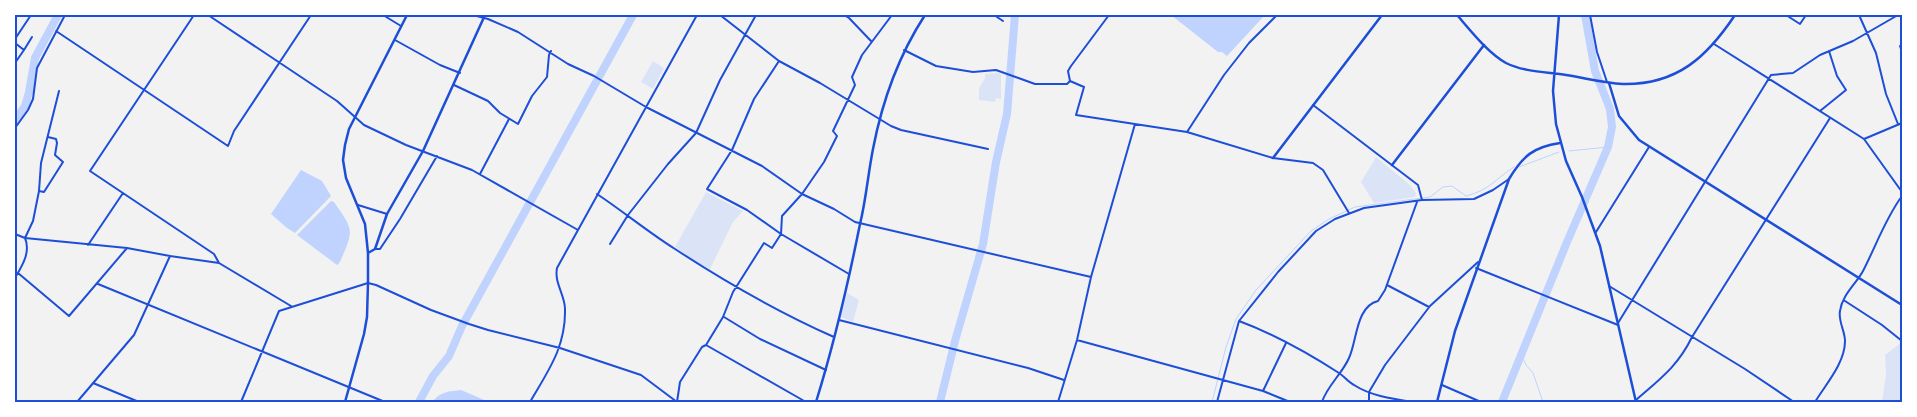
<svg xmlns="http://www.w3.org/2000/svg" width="1917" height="417" viewBox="0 0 1917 417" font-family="'Exo 2',sans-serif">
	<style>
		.green { fill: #dbe4f7 }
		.water { fill: #bfd3fe }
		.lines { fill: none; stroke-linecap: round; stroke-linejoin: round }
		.stream { stroke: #bfd3fe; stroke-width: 1 }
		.river { stroke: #bfd3fe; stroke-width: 8 }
		.minor { stroke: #1d4ed8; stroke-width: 2 }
		.tertiary { stroke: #1d4ed8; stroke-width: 2.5 }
		.secondary { stroke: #1d4ed8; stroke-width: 2.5 }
		.neatline { fill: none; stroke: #1d4ed8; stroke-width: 2 }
	</style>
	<rect width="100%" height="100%" fill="#f2f2f2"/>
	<path class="green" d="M653 61 664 68 653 89 641 82Z
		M999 73 1001 75V99L996 98 995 102 979 100V88L985 78V74Z
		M1376 157 1410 185 1416 193 1415 197 1374 203 1361 182Z
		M706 192 743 211 733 222 710 269 689 258 675 247Z
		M847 293 859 300 853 322 841 317Z
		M1902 342V402H1882L1886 375 1885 355Z"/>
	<path class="water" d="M1171 15H1265L1227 56 1222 52H1218Z
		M301 170 322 181 331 196 295 233 287 228 271 214Z
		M331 201 334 202C354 231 354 229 340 262L337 265 297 235Z
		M461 390 489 402H432C440 392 449 391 461 390Z"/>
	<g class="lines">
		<path class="stream" d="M1569 151 1608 147
			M1519 167 1559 152
			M1522 356 1526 365 1533 373 1543 402
			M1212 402 1226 347 1236 319 1256 290 1311 231 1329 219 1355 207 1430 197 1443 187 1452 186 1466 196C1490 190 1495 179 1514 167"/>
		<path class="river" d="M15 120 25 106 29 92 35 58 58 15
			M419 402 433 376 449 356 462 326 633 15
			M940 402 955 341 983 244 996 162 1007 114 1015 15
			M1502 402 1567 242 1608 147 1612 127 1610 109 1595 71 1585 15"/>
		<path class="minor" d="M194 15 90 171 214 254 219 263
			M208 15 337 101 364 125 406 145 472 170 578 230
			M383 15 401 26
			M473 15 488 19 518 32 568 64 594 76 646 107 762 166 802 194 834 209 855 222 1091 277
			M720 15 779 61 820 83 891 126 901 130 988 149
			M844 15 849 18 871 41
			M994 15 1003 21
			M1590 15 1597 52 1607 82
			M1778 15H1786L1800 24 1806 15
			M1859 15 1876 53 1886 94 1898 124
			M56 31 228 146 234 131 311 15
			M15 39 31 15
			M395 40 440 65 460 73
			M15 43 24 50 15 63
			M1714 44 1864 139 1902 192
			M1902 46H1900L1902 52
			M24 50 32 37
			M904 50 936 66 973 72 996 70 1035 84H1067L1070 81
			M779 61 754 99 732 150 707 189 747 210 781 234 849 274
			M15 78V79
			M1070 81 1084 87 1076 115 1187 132 1273 158 1313 163 1323 170 1349 213
			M1070 81 1068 71 1071 66 1109 15
			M454 85 488 101 500 113 518 124 532 96 547 77 549 55 551 51
			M1313 105 1418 185 1422 200
			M1820 111 1846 90 1837 76 1829 51
			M15 128 28 110 33 99 37 68 65 15
			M1187 132 1224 75 1249 43 1277 15
			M1864 139 1902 123
			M480 174 509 119
			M39 191 44 192 63 162 55 155 57 143 56 139 48 137
			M597 194C624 212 648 232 675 249 724 281 780 313 834 337
			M358 205 387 214
			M1596 232 1649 147
			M15 234 25 238 127 248 170 256 219 263 291 306
			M610 244 628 215 668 164 696 133 720 80 756 15
			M88 245 123 193
			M375 249H380L400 219 437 156
			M1476 268 1618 325
			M18 273 69 316 127 248
			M15 278C22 266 31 252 25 238L33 221 39 191 41 163 59 91
			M98 284 385 402
			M1387 285 1429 307
			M1609 286 1745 369 1794 402
			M1845 301 1882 325 1902 341
			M724 317 760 339 826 370
			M839 320 1028 368 1064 380
			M1239 321C1274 334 1308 353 1339 373 1344 376 1348 382 1354 385 1371 396 1393 399 1413 402
			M1618 323 1771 75 1793 73 1820 55 1853 41 1898 15
			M1077 340 1263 391 1290 402
			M706 345 806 402
			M93 383 139 402
			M1442 385 1481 402
			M1263 391 1286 343
			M1636 400C1660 379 1678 366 1692 337L1830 118
			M77 402 134 335 170 256
			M241 402 279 311 368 283 376 285 431 310 469 324 488 330 560 348 641 375 677 402
			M530 402C548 371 566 347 565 309 565 295 554 283 557 268L697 15
			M677 402 680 382 702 347 706 345 723 317 733 292 764 243 772 248 781 234 782 216 802 194 824 162 837 136 833 131 855 85 852 77 862 55 892 15
			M1058 402 1077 340 1091 277 1135 124
			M1217 402 1239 321 1278 272 1316 231 1335 219 1364 208 1422 200 1474 199 1493 190 1509 179
			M1322 402C1327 386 1342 374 1349 358 1357 341 1356 306 1378 301L1385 290 1417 202
			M1369 402V392L1385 365 1430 306 1478 262
			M1815 402C1826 384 1845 363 1845 341 1845 331 1838 321 1840 311 1842 295 1856 284 1863 271 1876 246 1885 219 1902 196"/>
		<path class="tertiary" d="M1609 83 1619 116 1639 140 1902 305
			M1273 158 1382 15
			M1392 165 1484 45
			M368 253 375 249 387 214 423 151 485 15
			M345 402 364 334 367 317 368 283V253L365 224 346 178 343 160 345 145 349 129 407 15
			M816 402C834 344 848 284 860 224 866 200 868 174 873 149 882 102 899 55 925 15"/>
		<path class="secondary" d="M1457 15C1471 31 1487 52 1506 63 1524 72 1547 72 1566 75 1585 78 1604 83 1623 84 1677 85 1707 57 1735 15
			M1559 15 1553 91 1556 124 1566 161 1582 197 1600 246 1636 402
			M1437 402 1455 331 1509 179C1523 156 1533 147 1560 143"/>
	</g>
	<rect width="1917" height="417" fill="none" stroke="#ffffff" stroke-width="32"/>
	<rect x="16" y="16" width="1885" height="385" class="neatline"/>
</svg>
